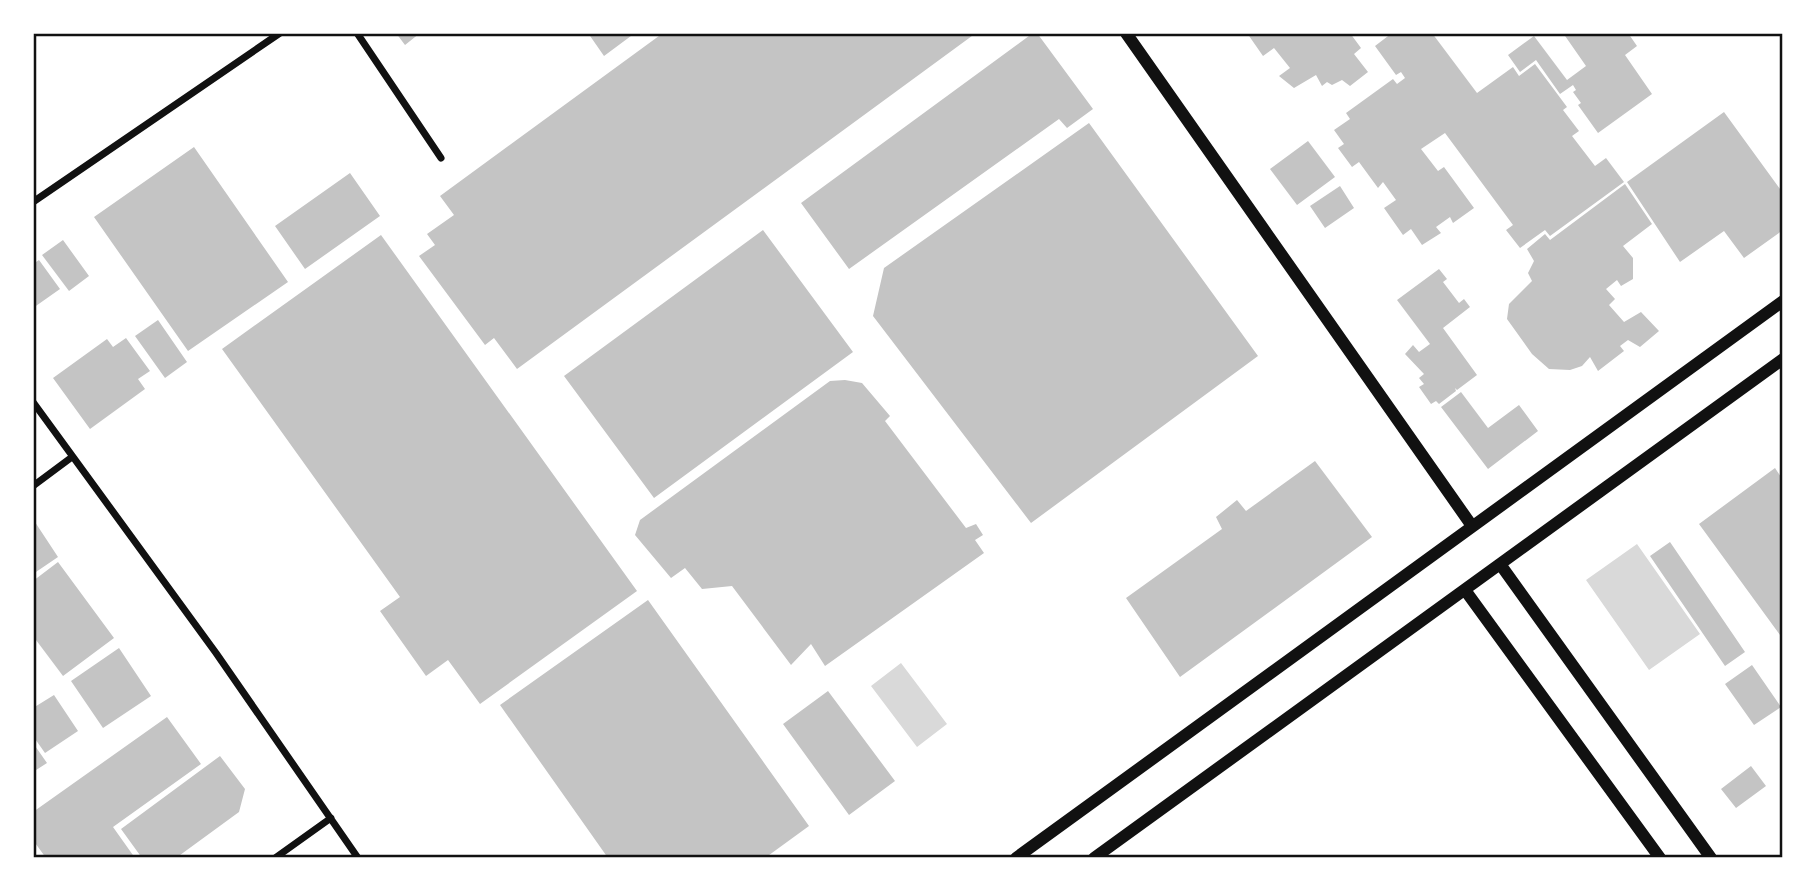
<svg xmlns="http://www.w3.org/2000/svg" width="1816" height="891" viewBox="0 0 1816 891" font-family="Montserrat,sans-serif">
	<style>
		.water { fill: #d9d9d9 }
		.building { fill: #c4c4c4 }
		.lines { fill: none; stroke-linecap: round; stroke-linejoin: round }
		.minor { stroke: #111; stroke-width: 7 }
		.tertiary { stroke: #111; stroke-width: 12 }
		.neatline { fill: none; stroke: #111; stroke-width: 2.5 }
	</style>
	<rect width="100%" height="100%" fill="#fff"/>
	<path class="water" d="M1637 544 1700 634 1649 670 1586 580Z
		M901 663 947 724 917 747 871 686Z"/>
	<path class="building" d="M396 33H420L405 45Z
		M588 33H635L604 56Z
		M663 33H976L517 369 494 338 485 345 419 256 435 245 427 234 454 215 440 196Z
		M1033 33H1037L1093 109 1067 128 1059 119 849 269 801 203Z
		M1247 33H1350L1361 48 1354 54 1368 72 1350 86 1342 80 1332 85 1327 82 1322 86 1316 75 1294 88 1279 76 1290 68 1274 48 1263 56Z
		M1392 33H1432L1477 93 1513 67 1519 76 1535 64 1567 107 1563 110 1579 131 1572 136 1595 166 1606 158 1624 182 1550 236 1545 230 1520 248 1506 230 1513 225 1445 133 1421 149 1438 171 1444 167 1474 208 1453 223 1450 217 1436 227 1441 233 1422 245 1411 229 1403 235 1384 208 1396 200 1383 182 1378 188 1359 162 1352 167 1338 148 1344 144 1334 130 1350 119 1346 113 1393 79 1397 84 1405 78 1401 72 1396 75 1375 46Z
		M1563 33H1628L1637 46 1625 55 1652 94 1598 133 1578 105 1581 103 1573 92 1576 90 1573 85 1560 94 1536 60 1520 72 1508 55 1534 36 1567 80 1586 66Z
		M1724 112 1783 193V230L1744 258 1724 231 1680 262 1627 182Z
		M1089 123 1258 356 1031 523 873 316 884 268Z
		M1308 141 1335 177 1297 205 1270 169Z
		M194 147 288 282 188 351 94 217Z
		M350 173 380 216 305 269 275 226Z
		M1625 184 1652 224 1623 246 1633 258V279L1621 286 1617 280 1606 289 1615 299 1609 305 1624 322 1641 312 1659 331 1640 347 1628 340 1620 346 1624 351 1598 371 1590 357 1582 366 1570 370 1549 369 1532 354 1507 319 1509 304 1532 281 1528 273 1534 261 1527 249 1545 234 1550 240Z
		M1340 186 1354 208 1325 228 1310 206Z
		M763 230 853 352 654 498 564 376Z
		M381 235 637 591 480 704 448 660 426 676 380 611 400 597 222 349Z
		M63 240 89 276 69 291 42 255Z
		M39 260 60 289 33 308V264Z
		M1439 269 1447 279 1443 282 1459 303 1464 299 1470 307 1443 328 1477 375 1457 390 1455 388 1456 391 1439 404 1436 401 1431 404 1419 387 1424 384 1419 378 1424 374 1405 354 1413 345 1419 352 1430 344 1397 300Z
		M158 320 187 362 165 378 135 336Z
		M126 338 150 371 138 379 145 389 90 429 53 378 107 339 113 347Z
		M845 380 862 383 890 416 885 421 966 528 976 524 983 535 975 540 984 553 825 666 811 644 791 665 732 586 702 589 685 568 671 578 635 535 640 520 830 381Z
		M1461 392 1488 428 1519 405 1538 431 1488 469 1441 407Z
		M1315 461 1372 537 1180 677 1126 598 1222 529 1216 517 1237 500 1246 511Z
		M1775 468 1783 480V639L1699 524Z
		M33 519 58 557 33 574Z
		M1670 542 1745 652 1725 666 1650 556Z
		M58 562 114 638 63 676 33 636V581Z
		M648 600 809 826 765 858H608L500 705Z
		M119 648 151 696 103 728 71 681Z
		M1752 665 1781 707 1754 725 1725 684Z
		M828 691 895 781 849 815 783 724Z
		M54 695 78 731 45 753 33 736V708Z
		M167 717 201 764 113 827 135 858H46L33 840V812Z
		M33 743 47 763 33 772Z
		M220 756 245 789 239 812 176 858H142L121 829Z
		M1751 766 1766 786 1736 808 1721 789Z"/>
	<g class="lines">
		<path class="minor" d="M357 33 441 158
			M33 202 280 33
			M33 402 216 653 358 858
			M33 486 72 457
			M275 858 331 818"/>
		<path class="tertiary" d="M1126 33 1472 526
			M1500 564 1711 858
			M1465 590 1660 858
			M1016 858 1783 301
			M1094 858 1783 359"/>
	</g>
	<rect width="1816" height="891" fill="none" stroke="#ffffff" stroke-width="70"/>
	<rect x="35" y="35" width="1746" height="821" class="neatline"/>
</svg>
